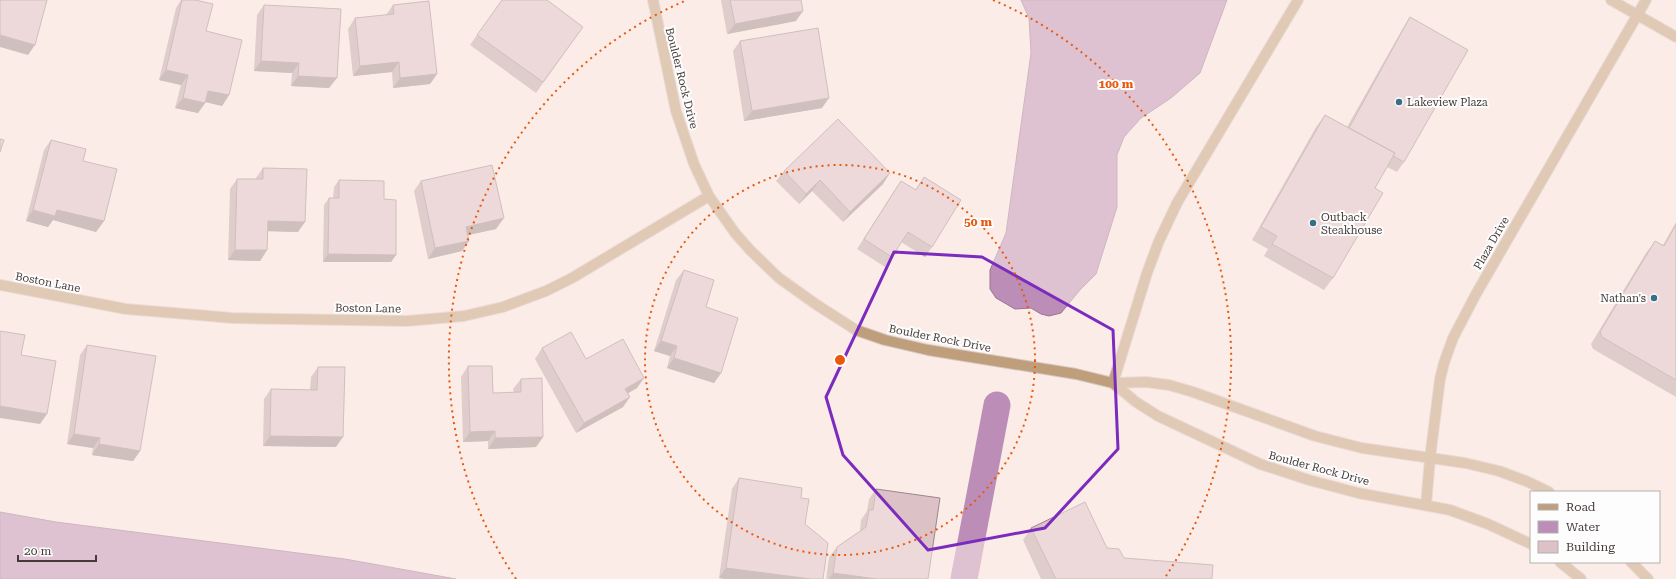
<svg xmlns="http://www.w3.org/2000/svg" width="1676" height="579" viewBox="0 0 1676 579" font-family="'Roboto Serif',serif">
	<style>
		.water { fill: #bc8eb7; stroke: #987591 }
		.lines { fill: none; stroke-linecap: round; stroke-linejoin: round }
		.canal { stroke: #bc8eb7; stroke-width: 27 }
		.lane-casing { stroke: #d7c8c4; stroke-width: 12 }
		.street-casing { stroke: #d7c8c4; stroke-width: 12 }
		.lane { stroke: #bf9f7b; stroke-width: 10 }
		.street { stroke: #bf9f7b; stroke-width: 10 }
		.wall { fill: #bda6ab }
		.shaded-wall { fill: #9a878b }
		.building { fill: #dcc1c7; stroke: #9a878b }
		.marked { fill: none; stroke: #7b2cbf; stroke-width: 3; stroke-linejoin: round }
		.ring { fill: none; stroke: #e8590c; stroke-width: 2; stroke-dasharray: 2 4 }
		.poi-dot { fill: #366f89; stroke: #fdfdfd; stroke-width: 1.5 }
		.labels { text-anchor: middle; stroke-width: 4; stroke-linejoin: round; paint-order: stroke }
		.street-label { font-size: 11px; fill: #443a37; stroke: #fdfdfd }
		.poi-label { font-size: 11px; fill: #443a37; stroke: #fdfdfd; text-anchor: start }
		.centre { fill: #e8590c; stroke: #fdfdfd; stroke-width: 2 }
		.ring-label { font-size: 12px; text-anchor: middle; font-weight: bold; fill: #e8590c; stroke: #fdfdfd; stroke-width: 4; stroke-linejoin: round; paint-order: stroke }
	</style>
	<rect width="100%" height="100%" fill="#fcece7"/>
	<path class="water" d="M1021 0H1227L1200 73 1171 98 1141 118 1124 137 1117 155V207L1096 274 1080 290 1061 313 1049 316 1041 314 1031 308 1015 309 996 298 990 289V270L1006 233 1031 53 1029 18Z
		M0 512 56 522 345 559 456 579H0Z"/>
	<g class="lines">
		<path class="canal" d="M964 579 997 405"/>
		<defs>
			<path id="lane" d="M1611 0 1676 37
				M1113 383 1147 273 1159 241 1177 203 1298 0
				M1426 505 1430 458 1440 379 1444 363 1453 338 1476 294 1646 0"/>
			<path id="street" d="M653 0 676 111 694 164 709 196 735 233 750 250 779 278 817 305 856 330 885 340 928 350 1076 374 1113 383 1146 382 1169 385 1193 392 1315 436 1362 448 1465 463 1499 471 1526 481 1549 492
				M0 285 126 309 198 315 232 318 407 321 464 316 503 307 546 291 572 278 709 196
				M1113 383 1136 402 1158 416 1260 464 1309 480 1358 493 1450 510 1488 524 1531 544
				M1560 562 1581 579
				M1631 562 1648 579"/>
		</defs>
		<use href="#lane" class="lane-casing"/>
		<use href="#street" class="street-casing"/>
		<use href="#lane" class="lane"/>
		<use href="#street" class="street"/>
	</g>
	<path class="wall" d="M181 0H195L229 95 222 106 206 102 198 113 175 108 181 85 159 80 176 8Z
		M502 0 583 27 536 93 470 45Z
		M721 0H801L796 21 727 34Z
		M264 5 329 88 291 86 292 73 254 71 257 15Z
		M393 5 437 74 430 84 393 88 392 72 353 76 348 29 355 18 386 15Z
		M1410 17 1404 162 1397 172 1387 167 1375 188 1333 278 1324 290 1264 256 1268 249 1252 240 1316 127 1325 115 1347 127 1403 28Z
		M740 41 822 108 744 121 733 51Z
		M51 140 83 161 104 221 96 232 53 220 48 227 26 221 44 150Z
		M263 168 298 232 268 231 267 250 260 261 228 260 230 189 237 179H256V178Z
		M784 171 883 184 843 222 812 191 799 204 776 181Z
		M924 177 932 247 925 257 901 242 885 267 857 249 894 191 901 181 915 190Z
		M339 180 384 199 396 255 391 262H323L324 205 329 198H333L334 187Z
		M421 181 496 229 468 235 462 251 428 259 414 191Z
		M1676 222V397L1593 349 1591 344 1646 253 1655 241 1663 245Z
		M684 270 706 307 721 373 714 383 667 368 670 356 654 351 676 280Z
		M87 345 140 451 133 461 92 455 93 448 67 444 80 355Z
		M542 348 586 359 637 388 628 393 623 407 576 433 535 359Z
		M468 366 493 393H514L513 389 521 379 543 437 536 447 488 449V441L463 442 461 377Z
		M318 367 336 447 263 446 264 399 271 389 310 390 311 377Z
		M739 478 801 498 805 524 823 579H725L719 578 732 489Z
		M876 489 928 579H826L829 557 837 547 860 531 861 520 867 511 869 499Z
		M1031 528 1107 548 1124 558 1212 579H1041L1023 540Z"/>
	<path class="shaded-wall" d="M803 11 796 21 727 34 735 24Z
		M0 35 35 45 28 55 0 47Z
		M261 61 299 63 292 73 254 71Z
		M399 62 392 72 353 76 360 66Z
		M166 70 188 75 181 85 159 80Z
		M437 74 430 84 393 88 400 78Z
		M298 76 337 78 329 88 291 86Z
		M208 91 229 95 222 106 201 101Z
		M183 98 205 103 198 113 175 108Z
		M829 98 822 108 744 121 752 111Z
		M890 173 883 184 843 222 850 212Z
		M820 180 812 191 799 204 806 194Z
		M33 210H57L104 221 96 232 53 220 48 227 26 221Z
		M504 218 496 229 459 237 466 227Z
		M268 221 305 222 298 232 261 231Z
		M469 241 462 251 428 259 435 248Z
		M235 250H267L260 261 228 260Z
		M328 254 396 255 391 262H323Z
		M661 341 677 346 670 356 654 351Z
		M674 358 721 373 714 383 667 368Z
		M644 378 637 388 618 399 625 389Z
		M630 397 623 407 576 433 584 423Z
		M0 406 47 414 40 424 0 418Z
		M495 431 488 441 463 442 470 432Z
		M74 434 100 438 93 448 67 444Z
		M270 436 343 437 336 447 263 446Z
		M543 437 536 447 488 449 495 438Z
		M99 444 140 451 133 461 92 455Z
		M726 568 811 579H725L719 578Z
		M833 573 877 579H829Z"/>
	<path class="building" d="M0 0H47L35 45 0 35Z
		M182 0H195L213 4 206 31 242 40 229 95 208 91 205 103 183 98 188 75 166 70Z
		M502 0H547L583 27 543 82 477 35Z
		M730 0H801L803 11 735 24Z
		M429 1 437 74 400 78 399 62 360 66 355 18 394 14 393 5Z
		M264 5 341 9 337 78 298 76 299 63 261 61Z
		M1410 17 1468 50 1404 162 1393 156 1395 153 1349 128Z
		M818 28 829 98 752 111 740 41Z
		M1325 115 1395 153 1375 188 1383 193 1333 278 1272 244 1277 236 1261 227Z
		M838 119 890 173 850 212 820 180 806 194 784 171Z
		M0 139 4 140 0 152Z
		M51 140 86 149 83 161 117 169 104 221 57 210 55 216 33 210Z
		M492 165 504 218 466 227 469 241 435 248 421 181Z
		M263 168 307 169 305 222 268 221 267 250H235L237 179H263Z
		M924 177 961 200 932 247 908 232 892 257 864 239 901 181 916 190Z
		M339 180 384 181V199L396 200V255L328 254 329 198H339Z
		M1676 225V380L1602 337 1600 332 1655 241 1664 246Z
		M684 270 714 280 706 307 738 318 721 373 674 358 677 346 661 341Z
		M0 331 25 335 21 355 56 361 47 414 0 406Z
		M571 332 586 359 623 339 644 378 625 389 630 397 584 423 542 348Z
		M87 345 156 356 140 451 99 444 100 438 74 434Z
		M468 366H492L493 393 521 392V379L542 378 543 437 495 438V431L470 432Z
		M318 367H345L343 437 270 436 271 389 317 390Z
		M739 478 802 488 801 498 809 499 805 524 828 543 823 579H811L726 568Z
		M876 489 940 498 928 579H877L833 573 837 547 866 527 869 510H873Z
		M1085 502 1107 548 1119 549 1124 558 1213 565 1212 579H1056L1031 528Z"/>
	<path d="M0 0H1676V579H0ZM894 252 982 257 1113 330 1118 449 1045 528 928 550 843 455 826 397Z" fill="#fcece7" fill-opacity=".55" fill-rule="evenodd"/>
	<path class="marked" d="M894 252 982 257 1113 330 1118 449 1045 528 928 550 843 455 826 397Z"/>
	<g class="ring">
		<circle cx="840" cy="360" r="195"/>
		<path d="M516 579A391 391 0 0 1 687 0M993 0A391 391 0 0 1 1164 579"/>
	</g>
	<g class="poi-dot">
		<circle cx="1399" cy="102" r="4"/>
		<circle cx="1313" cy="223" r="4"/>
		<circle cx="1654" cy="298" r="4"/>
	</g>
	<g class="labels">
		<g class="street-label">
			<text transform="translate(682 78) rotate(76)" y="4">Boulder Rock Drive</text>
			<text transform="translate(1491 243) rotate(-60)" y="4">Plaza Drive</text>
			<text transform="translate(48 282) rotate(11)" y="4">Boston Lane</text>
			<text transform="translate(368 308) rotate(1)" y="4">Boston Lane</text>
			<text transform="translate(940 338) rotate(11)" y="4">Boulder Rock Drive</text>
			<text transform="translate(1319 468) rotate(15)" y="4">Boulder Rock Drive</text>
		</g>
		<g class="poi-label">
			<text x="1407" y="106">Lakeview Plaza</text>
			<text x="1321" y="221">Outback<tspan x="1321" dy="13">Steakhouse</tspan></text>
			<text x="1646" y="302" text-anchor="end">Nathan's</text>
		</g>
	</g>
	<circle cx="840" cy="360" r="6" class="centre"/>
	<g class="ring-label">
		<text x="1116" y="88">100 m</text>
		<text x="978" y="226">50 m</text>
	</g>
	<rect x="1530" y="491" width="130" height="72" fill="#fdfdfd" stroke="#b3afae"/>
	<rect x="1538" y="504" width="20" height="6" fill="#bf9f7b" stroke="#b3afae"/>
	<text x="1566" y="511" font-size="12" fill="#443a37">Road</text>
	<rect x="1538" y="521" width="20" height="12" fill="#bc8eb7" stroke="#b3afae"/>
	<text x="1566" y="531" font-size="12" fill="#443a37">Water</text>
	<rect x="1538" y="541" width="20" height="12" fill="#dcc1c7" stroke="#b3afae"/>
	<text x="1566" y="551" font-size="12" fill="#443a37">Building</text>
	<path d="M18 555v6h78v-6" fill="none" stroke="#443a37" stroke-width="2"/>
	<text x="24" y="555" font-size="12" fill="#443a37" stroke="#fdfdfd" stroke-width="3" paint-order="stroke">20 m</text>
</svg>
